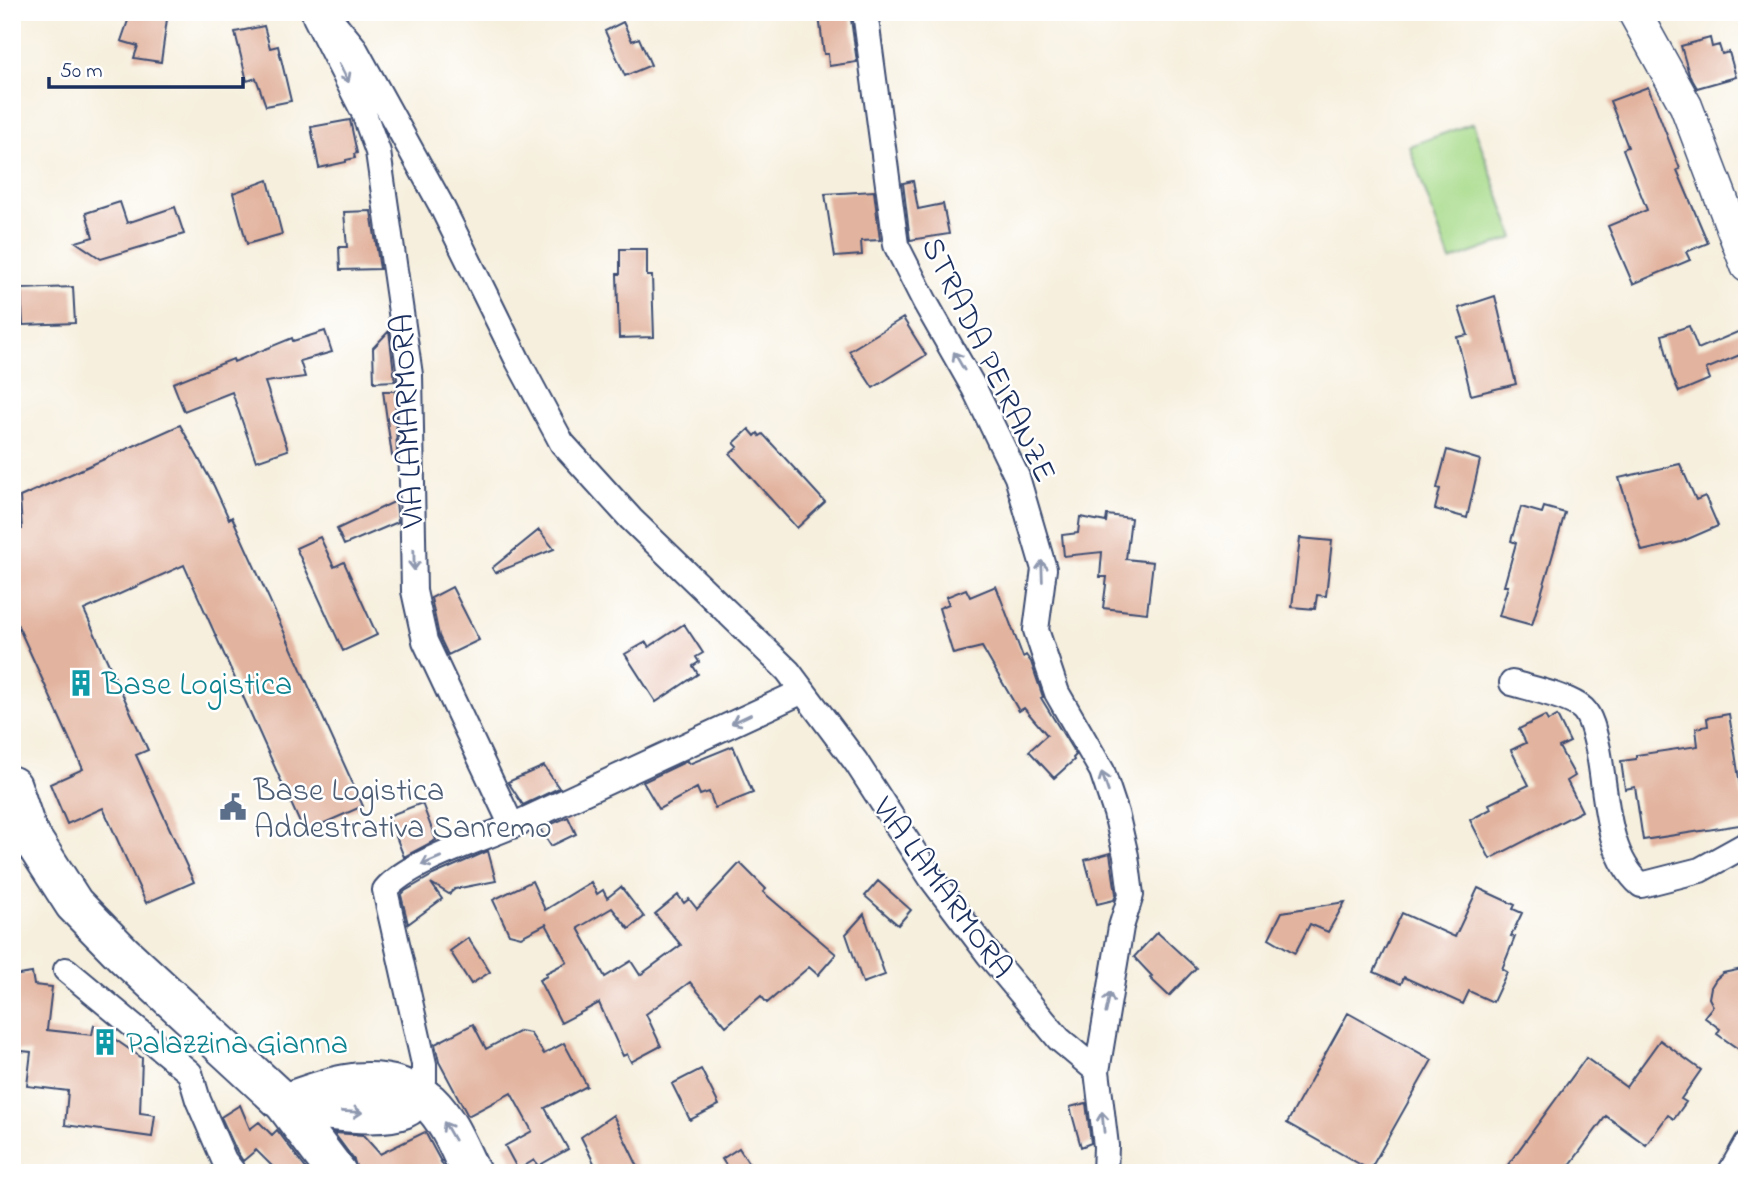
<svg xmlns="http://www.w3.org/2000/svg" width="1759" height="1185" viewBox="0 0 1759 1185" font-family="'Indie Flower',sans-serif">
	<style>
		.green { fill: #a8db8b; stroke: #628574; stroke-width: 2 }
		.building { fill: #e2b39e }
		.lines { fill: none; stroke-linecap: round; stroke-linejoin: round }
		.minor-casing { stroke: #3c4c71; stroke-width: 28 }
		.tertiary-casing { stroke: #3c4c71; stroke-width: 35 }
		.primary-casing { stroke: #3c4c71; stroke-width: 42 }
		.minor { stroke: #fff; stroke-width: 24 }
		.tertiary { stroke: #fff; stroke-width: 32 }
		.primary { stroke: #fff; stroke-width: 38 }
		.oneway { stroke: #8d97ae }
		.labels { text-anchor: middle; stroke-width: 5; stroke-linejoin: round; paint-order: stroke }
		.street-label { font-size: 32px; fill: #1b2f5e; stroke: #fff }
		.culture-label { font-size: 32px; fill: #0d838f; stroke: #fff; text-anchor: start }
		.service-label { font-size: 32px; fill: #4e5e75; stroke: #fff; text-anchor: start }
	</style>
	<rect width="100%" height="100%" fill="#fff"/>
	<filter id="ink" filterUnits="userSpaceOnUse"><feTurbulence type="fractalNoise" baseFrequency=".0143" numOctaves="2"/><feDisplacementMap in="SourceGraphic" scale="14" xChannelSelector="R" yChannelSelector="G"/><feConvolveMatrix kernelMatrix="1 2 1 2 8 2 1 2 1" color-interpolation-filters="sRGB"/></filter>
	<filter id="wash" filterUnits="userSpaceOnUse"><feTurbulence type="fractalNoise" baseFrequency=".00686" numOctaves="4" result="noise"/><feDisplacementMap in="SourceGraphic" scale="28" xChannelSelector="R" yChannelSelector="G"/><feGaussianBlur stdDeviation="1.57" result="paint"/><feColorMatrix in="noise" values="0 0 0 0 0 0 0 0 0 0 0 0 0 0 0 0 0 1.4 0 .05"/><feComposite in="paint" operator="in"/></filter>
	<g filter="url(#wash)">
		<rect width="100%" height="100%" fill="#f6efdd"/>
		<path class="green" d="M1473 123 1514 238 1450 261 1409 146Z"/>
		<g id="blocks">
			<path class="building" d="M131 12H168L161 62 134 58 138 46 121 41Z
				M850 12 857 62 829 66 828 54H824L819 16Z
				M623 22 632 41 639 38 651 65 625 76 605 31Z
				M264 26 270 48 278 46 291 101 266 106 256 78 247 81 235 32Z
				M1710 38 1712 47 1719 45 1722 54 1729 52 1736 77 1697 88 1689 74 1681 46Z
				M1648 87 1680 169 1677 170 1708 243 1686 252 1690 260 1633 284 1608 226 1647 210 1623 149 1628 147 1610 101Z
				M350 120 357 153 354 154 355 158 346 160V162L319 168 311 127Z
				M268 180 282 234 247 244 233 193Z
				M913 181 918 209 943 204 949 234 910 240 903 183Z
				M874 191 880 240 861 241 862 255 835 257 825 194Z
				M120 202 127 223 175 207 184 234 101 259 76 242 93 237 86 213Z
				M371 211 380 269 340 270 339 247H347L344 212Z
				M620 249H647V276H652L654 337 619 338 617 274H620Z
				M73 287 75 323 23 325 21 289Z
				M1495 296 1516 384 1471 395 1457 337 1468 335 1459 308Z
				M903 318 926 355 873 388 849 351Z
				M1689 326 1698 349 1747 328V352L1706 369 1710 379 1679 392 1672 376 1662 335Z
				M325 331 332 352 300 361 305 377 265 382 288 450 256 461 232 392 184 411 173 383 233 359 234 362 292 338 293 341Z
				M389 331 395 381 374 382 373 348Z
				M383 391H395L397 455 392 456Z
				M180 425 214 486 229 519 232 517 363 806 304 832 184 565 84 610 148 750 136 755 194 882 146 903 103 808 67 824 50 784 83 769 14 617 16 529H22L20 497Z
				M749 429 755 436 758 433 760 436 763 434 825 502 797 528 730 454 738 447 734 443Z
				M1447 450 1480 460 1467 518 1435 509 1440 489 1437 488Z
				M1680 464 1696 500 1705 496 1718 526 1681 542 1642 551 1619 478Z
				M396 501 398 522 344 545 337 529Z
				M1521 507 1542 513 1544 507 1565 513 1532 625 1499 616 1508 586H1504L1516 543 1511 541Z
				M1107 515 1131 518 1126 559 1153 562 1147 613 1103 608 1107 577H1100L1102 552 1064 556 1062 535 1078 533 1080 517 1106 522Z
				M539 530 554 549 495 573 492 568Z
				M320 537 334 567 344 562 377 635 343 651 296 548Z
				M1300 538 1332 541 1326 596 1317 595 1315 609 1292 607Z
				M996 586 1023 657 1026 655 1031 662 1043 697 1041 698 1076 755 1073 758 1074 760 1054 778 1029 751 1047 735 1024 708 1019 711 982 647 953 654 939 608 949 604 946 597 966 589 970 597Z
				M452 587 479 640 448 655 439 636 431 598Z
				M684 624 703 653 696 657 699 662 693 666 698 674 656 702 625 654 646 642 649 647Z
				M1729 714 1746 824 1643 840 1635 787 1625 789 1621 761 1636 759V755L1698 746 1696 728 1708 726 1707 718Z
				M1545 716 1548 721 1557 716 1570 742 1559 747 1575 776 1567 781 1582 811 1490 859 1470 820 1491 809 1489 804 1529 785 1511 750 1526 743 1519 729Z
				M733 746 753 793 715 808 709 792 700 795 697 788 659 809 643 782 687 761 689 764Z
				M544 766 559 788 523 805 508 782Z
				M422 803 436 840 404 857 388 816Z
				M568 817 576 834 551 846 540 829Z
				M488 851 496 881 455 889 449 894 431 883 442 899 408 924 401 895 405 891 433 875Z
				M1110 853 1116 894 1114 900 1097 904 1085 860Z
				M740 863 766 889 763 892 836 954 818 975 809 967 767 1003 761 996 726 1026 690 982 646 1014 661 1046 631 1062 627 1054 623 1056 599 1003 561 1023 539 980 547 976 546 973 567 962 546 924 521 937 509 934 493 900 532 881 545 910 591 882 597 894 603 890 607 898 621 887 644 917 629 929 612 908 578 928 605 977 631 961 640 975 681 945 655 914 678 895 684 903 689 899 697 909Z
				M878 881 911 910 898 925 865 896Z
				M1478 888 1515 905 1513 909 1522 913 1511 936 1515 937 1502 969 1507 972 1493 1002 1469 991 1463 1004 1404 977 1401 984 1374 972 1402 913 1455 937Z
				M1345 902 1328 932 1310 924 1295 953 1269 938 1282 912Z
				M864 914 885 975 863 983 846 934Z
				M1157 932 1196 968 1169 996 1150 978 1152 976 1134 957Z
				M468 938 490 972 471 984 450 951Z
				M1747 968V1055L1717 1034 1720 1029 1704 1017 1713 1006 1709 998 1711 987 1716 979 1723 973Z
				M32 973 34 985 52 987 47 1030 92 1035 94 1025 142 1058 140 1113 155 1115 152 1137 65 1125 68 1091 27 1086 31 1052 12 1050V976Z
				M1348 1013 1432 1060 1370 1170 1287 1123Z
				M473 1024 486 1049 520 1031 530 1033 544 1054 564 1043 587 1086 545 1108 568 1149 538 1166 534 1160 518 1170 505 1146 532 1131 511 1093 468 1116 439 1062 435 1044Z
				M1660 1040 1701 1070 1681 1099 1686 1102 1674 1119 1668 1115 1646 1145 1606 1116 1564 1173H1502L1586 1058 1626 1087Z
				M701 1069 719 1105 690 1120 672 1084Z
				M1086 1103 1091 1143 1081 1147 1070 1107Z
				M240 1105 250 1129 259 1122 272 1135 277 1130 309 1173H276L277 1171 256 1150 243 1161 237 1152 221 1117Z
				M613 1115 624 1138 641 1173H599L581 1137Z
				M425 1132 447 1173H358L354 1160 334 1133 363 1135 380 1154Z
				M739 1148 755 1173H731L722 1159Z"/>
		</g>
	</g>
	<g filter="url(#ink)">
		<use href="#blocks" fill-opacity="0" stroke="#3c4c71" stroke-width="2"/>
		<g class="lines">
			<defs>
				<path id="minor" d="M325 12 354 47 440 203 518 361 562 443 631 519 788 671 856 762 931 878 989 955 1059 1039 1097 1071
					M865 12 896 245 925 302 974 388 1017 477 1044 569 1036 630 1057 693 1102 771 1116 813 1126 856 1131 895 1121 927 1097 1071 1106 1146 1105 1173
					M315 17 363 111 378 152 410 375 414 591 425 641 512 826C477 841 408 862 385 890L424 1064V1081L419 1095
					M1512 683C1529 688 1571 697 1583 709 1592 718 1595 737 1598 749 1607 793 1605 854 1641 885L1700 870 1747 844
					M512 826 803 691
					M66 970 190 1073 198 1100 224 1160 234 1173
					M1730 1173 1747 1143"/>
				<path id="tertiary" d="M1634 12 1686 106 1747 266"/>
				<path id="primary" d="M12 786 27 831 74 904 124 955 284 1103 337 1173
					M284 1103C323 1089 359 1074 400 1087 411 1091 421 1095 429 1102 449 1121 459 1149 471 1173
					M293 1105C319 1110 379 1119 403 1109 410 1106 414 1101 419 1095"/>
			</defs>
			<use href="#minor" class="minor-casing"/>
			<use href="#tertiary" class="tertiary-casing"/>
			<use href="#primary" class="primary-casing"/>
			<use href="#minor" class="minor"/>
			<use href="#tertiary" class="tertiary"/>
			<use href="#primary" class="primary"/>
		</g>
		<defs><path id="oneway-shaft" d="M-6 0H5M1.5-3L5.5 0L1.5 3" fill="none" stroke-width="1.6" stroke-linecap="round" stroke-linejoin="round" transform="scale(1.75)"/></defs>
		<g class="oneway">
			<use href="#oneway-shaft" transform="translate(344 73) rotate(63)"/>
			<use href="#oneway-shaft" transform="translate(959 361) rotate(-120)"/>
			<use href="#oneway-shaft" transform="translate(414 560) rotate(89)"/>
			<use href="#oneway-shaft" transform="translate(1042 571) rotate(-92)"/>
			<use href="#oneway-shaft" transform="translate(741 719) rotate(155)"/>
			<use href="#oneway-shaft" transform="translate(1105 782) rotate(-109)"/>
			<use href="#oneway-shaft" transform="translate(431 861) rotate(157)"/>
			<use href="#oneway-shaft" transform="translate(1108 1003) rotate(-78)"/>
			<use href="#oneway-shaft" transform="translate(352 1112) rotate(3)"/>
			<use href="#oneway-shaft" transform="translate(1103 1122) rotate(-96)"/>
			<use href="#oneway-shaft" transform="translate(449 1131) rotate(-120)"/>
		</g>
	</g>
	<defs>
		<symbol id="building-bare" viewBox="-9 -9 18 18"><path d="M-4-6H4V6H1V3H-1V6H-4ZM-2.5-4.3h1.7v1.8h-1.7ZM.8-4.3h1.7v1.8H.8ZM-2.5-1h1.7V.8h-1.7ZM.8-1h1.7V.8H.8Z" fill="#0f9aa8" stroke="#fff" stroke-width="2.5" paint-order="stroke"/></symbol>
		<symbol id="civic-bare" viewBox="-9 -9 18 18"><path d="M-.6-6.5H3V-4.5H.6V-3L4-1V1h2V6H-6V1h2V-1L-.6-3ZM-1.2 2.5V6h2.4V2.5Z" fill="#5c6f8a" stroke="#fff" stroke-width="2.5" paint-order="stroke"/></symbol>
	</defs>
	<g fill-rule="evenodd">
		<use href="#building-bare" x="62" y="664" width="38" height="38"/>
		<use href="#civic-bare" x="214" y="788" width="38" height="38"/>
		<use href="#building-bare" x="86" y="1023" width="38" height="38"/>
	</g>
	<g class="labels">
		<g class="street-label">
			<text transform="translate(990 359) rotate(64)" y="11">STRADA PEIRANZE</text>
			<text transform="translate(406 421) rotate(-93)" y="11">VIA LAMARMORA</text>
			<text transform="translate(944 887) rotate(54)" y="11">VIA LAMARMORA</text>
		</g>
		<g class="culture-label">
			<text x="102" y="694">Base Logistica</text>
			<text x="126" y="1053">Palazzina Gianna</text>
		</g>
		<g class="service-label">
			<text x="254" y="800">Base Logistica<tspan x="254" dy="37">Addestrativa Sanremo</tspan></text>
		</g>
	</g>
	<rect width="1759" height="1185" fill="none" stroke="#fff" stroke-width="42"/>
	<path d="M49 77v10h194v-10" fill="none" stroke="#1b2f5e" stroke-width="3.5"/>
	<text x="60" y="77" font-size="21" fill="#1b2f5e" stroke="#ffffff" stroke-width="5" paint-order="stroke">50 m</text>
</svg>
